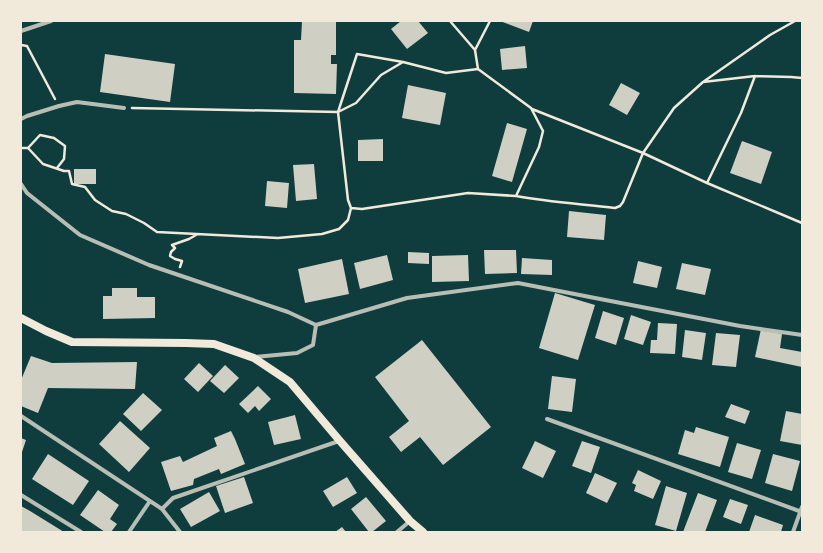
<svg xmlns="http://www.w3.org/2000/svg" width="823" height="553" viewBox="0 0 823 553" font-family="Overpass,sans-serif">
	<style>
		.building { fill: #cfcfc3 }
		.lines { fill: none; stroke-linecap: round; stroke-linejoin: round }
		.path { stroke: #f1e9da; stroke-width: 2.5 }
		.minor { stroke: #b8beb3; stroke-width: 4 }
		.secondary { stroke: #f1e9da; stroke-width: 8 }
	</style>
	<rect width="100%" height="100%" fill="#0f3d3e"/>
	<path class="building" d="M302 21H336V55H331V64H337L336 94 294 93V40H301Z
		M401 21H418L428 33 407 49 391 29Z
		M500 21H533L529 32Z
		M525 46 527 68 502 70 500 49Z
		M105 54 175 64 170 102 100 92Z
		M621 83 640 93 627 115 609 105Z
		M408 85 446 93 440 125 402 118Z
		M507 123 527 129 512 182 492 176Z
		M383 139V161H358V140Z
		M742 141 772 152 761 184 730 173Z
		M314 164 317 199 296 201 293 165Z
		M74 169H96V184H74Z
		M267 181 289 183 287 208 265 206Z
		M569 211 606 215 604 240 567 237Z
		M484 250H516L517 273 485 274Z
		M408 252 429 253V264L408 263Z
		M387 255 393 280 360 289 354 263Z
		M468 255 469 281 432 282V256Z
		M522 258 552 260V275L521 274Z
		M342 259 349 294 305 303 298 269Z
		M638 261 662 267 657 288 633 283Z
		M682 263 711 269 705 295 676 289Z
		M112 288H137V297H155V318L103 319V296H112Z
		M555 293 595 305 578 360 539 348Z
		M603 311 624 318 616 345 595 338Z
		M631 315 651 322 643 345 624 339Z
		M658 323 677 324 675 354 650 353 651 340H657Z
		M761 329 782 334 780 348 802 352V367L755 357Z
		M685 330 706 333 702 360 682 357Z
		M716 333 740 335 736 367 712 365Z
		M422 340 491 427 443 465 420 437 401 452 389 437 409 421 375 377Z
		M31 356 52 363 137 362 135 389 48 388 38 413 21 406V380Z
		M199 363 213 376 198 392 184 379Z
		M225 365 239 378 224 393 210 381Z
		M552 376 576 379 572 412 548 409Z
		M258 386 271 399 259 411 255 406 248 413 239 404Z
		M143 393 162 410 141 431 123 414Z
		M731 404 750 411 745 424 725 417Z
		M786 411 802 414V445L780 441Z
		M295 415 301 439 274 445 268 422Z
		M120 421 150 448 129 472 99 444Z
		M696 427 729 437 720 467 678 454 685 430 694 433Z
		M231 431 235 439 245 464 221 474 219 469 194 479 193 485 171 491 161 462 180 456 183 462 217 446 214 438Z
		M21 438 26 440 21 455Z
		M535 441 556 451 543 478 522 468Z
		M582 441 600 447 591 473 572 466Z
		M737 443 761 450 752 479 728 472Z
		M48 454 89 481 73 505 32 479Z
		M773 454 800 461 792 491 765 483Z
		M638 470 661 481 653 499 634 491 636 485 632 483Z
		M595 473 617 483 607 503 586 493Z
		M244 477 253 503 225 513 216 486Z
		M347 477 357 493 333 507 323 491Z
		M666 486 687 493 676 531 655 525Z
		M98 490 119 505 110 519 117 524 111 532H105L80 515Z
		M209 492 220 511 191 527 180 509Z
		M698 493 717 500 705 532H683Z
		M366 497 386 521 372 532H369L351 509Z
		M730 499 748 505 741 524 723 517Z
		M21 506 30 511 64 532H21Z
		M755 515 783 525 781 532H749Z
		M342 527 346 532H335Z"/>
	<g class="lines">
		<path class="path" d="M450 21 475 50
			M21 45 27 46 55 99
			M478 69 531 108 543 131 539 147 516 196 468 193 362 209 351 208 348 200 338 112 356 103 381 75 403 62 446 73 478 69 475 50 490 21
			M703 82 770 35 795 21
			M132 108 338 112 357 54 403 62
			M532 109 643 153 707 183 802 223
			M21 148H28L43 164 64 171H69L72 184 85 187 95 200 112 211 126 214 144 223 157 232 278 238 322 234 339 229 348 220 351 208
			M28 148 40 135 54 138 65 146 64 159 57 168
			M707 183 741 113 755 76
			M516 196C548 202 582 204 615 208L620 206 623 202 643 153 674 108 703 82 755 76 791 77 802 78
			M180 267 182 261 175 259 170 256 171 252 175 248 172 245 189 239 196 235"/>
		<path class="minor" d="M21 31 51 21
			M21 119 27 116 59 106 77 102 124 108
			M21 184 27 193 80 235 149 265 288 312 316 325 313 345 297 353 255 357
			M316 325 407 298 518 283 595 298 740 326 802 335
			M21 416 162 509 180 532
			M547 419 802 512
			M21 495 81 532
			M162 509 173 498 339 441
			M129 532 150 501
			M397 532 410 521
			M793 532 802 507"/>
		<path class="secondary" d="M21 318 46 331 72 342 186 343 214 344 254 358 290 382 340 441 410 521 423 532"/>
	</g>
	<rect width="823" height="553" fill="none" stroke="#f1e9da" stroke-width="44"/>
</svg>
